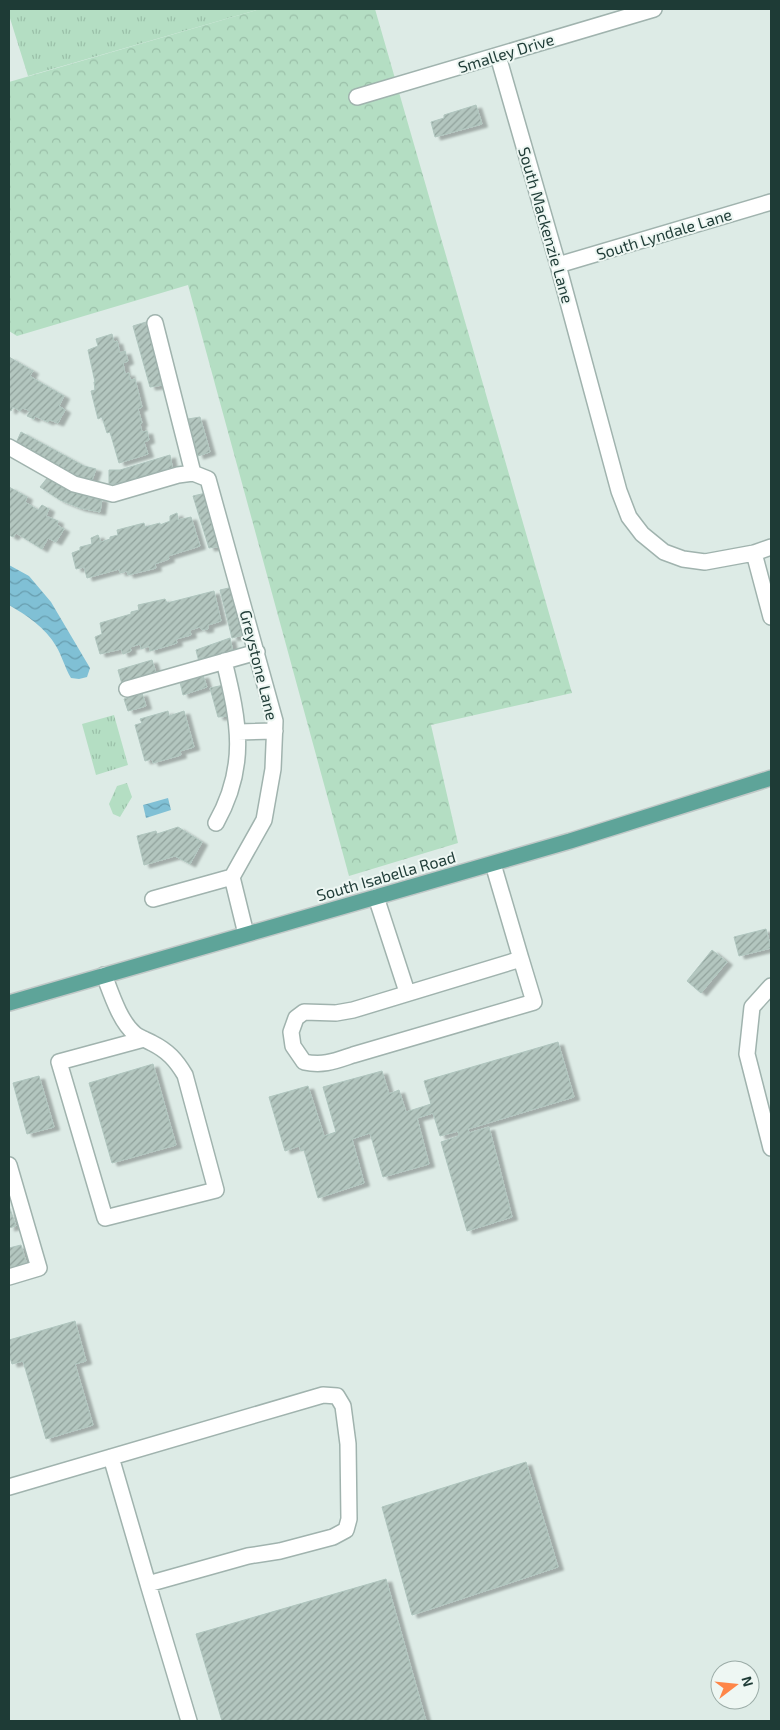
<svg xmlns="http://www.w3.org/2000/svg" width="780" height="1730" viewBox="0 0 780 1730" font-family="'Exo 2',sans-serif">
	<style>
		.grass { fill: url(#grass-tufts) }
		.forest { fill: url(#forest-crowns) }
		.water { fill: url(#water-waves) }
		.building { fill: url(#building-hatch); stroke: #afc5be; filter: url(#shadow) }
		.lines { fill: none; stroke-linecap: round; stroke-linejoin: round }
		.minor-casing { stroke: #a0b3ae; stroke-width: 18 }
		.major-casing { stroke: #c0c8c7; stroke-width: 18 }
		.minor { stroke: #fff; stroke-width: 15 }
		.major { stroke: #5ea499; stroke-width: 15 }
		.labels { text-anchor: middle; stroke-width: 4; stroke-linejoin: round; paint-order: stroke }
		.street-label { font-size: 16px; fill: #1e3b36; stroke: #eef7f3 }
	</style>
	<defs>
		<pattern id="grass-tufts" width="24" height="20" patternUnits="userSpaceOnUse" patternTransform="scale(1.25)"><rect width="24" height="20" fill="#b4dec3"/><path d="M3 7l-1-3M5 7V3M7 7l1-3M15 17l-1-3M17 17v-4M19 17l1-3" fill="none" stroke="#9abfa8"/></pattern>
		<pattern id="forest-crowns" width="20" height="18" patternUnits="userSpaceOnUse" patternTransform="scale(1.25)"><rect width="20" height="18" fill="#b4dec3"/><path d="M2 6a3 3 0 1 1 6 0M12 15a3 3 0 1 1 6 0" fill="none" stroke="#9abfa8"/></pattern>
		<pattern id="water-waves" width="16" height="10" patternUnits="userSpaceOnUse" patternTransform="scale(1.25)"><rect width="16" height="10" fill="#80c0d5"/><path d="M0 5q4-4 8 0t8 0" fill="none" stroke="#689dae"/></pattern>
		<pattern id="building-hatch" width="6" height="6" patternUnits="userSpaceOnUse" patternTransform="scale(1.25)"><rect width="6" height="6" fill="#b3c6bf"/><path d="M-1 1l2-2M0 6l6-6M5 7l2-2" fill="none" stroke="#91a29c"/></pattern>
		<filter id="shadow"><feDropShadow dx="5.5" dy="3" stdDeviation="1" flood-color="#0004"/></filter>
	</defs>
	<rect width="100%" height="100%" fill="#ddebe6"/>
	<path class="grass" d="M9 9H260L28 76 9 15Z
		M114 715 128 765 96 775 82 724Z
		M127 783 132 797 120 817 113 814 109 804 117 786Z"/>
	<path class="forest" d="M260 9H375L572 693 431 725 458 843 349 876 188 285 17 336 9 331V82Z"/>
	<path class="water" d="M9 565 29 576 51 602 90 668 87 677 79 679 71 678C65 668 62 656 56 646 46 628 26 615 9 605Z
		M168 798 171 810 146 818 143 805Z"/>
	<path class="building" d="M476 105 482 124 435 137 431 122 444 118V115Z
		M146 322 163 385 150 387 133 326Z
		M112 334 114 342 117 341 120 353 125 351 128 361 123 363 125 374 129 373 130 380 135 379 142 407 138 409 142 423 140 424 142 432 147 431 149 440 144 442 148 454 119 463 110 432 107 433 102 417 98 419 91 391 95 390 94 382H95L88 350 98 346 96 339Z
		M9 357 33 371 30 376 36 380 64 396 59 406 65 410 58 423 50 420 48 422 35 416 34 419 27 416 30 411 23 408 20 411 13 407 11 411 9 410Z
		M200 417 210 452 198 456 188 419Z
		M21 432 84 466 96 469 92 480 77 476 16 443Z
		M170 455 173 471 122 484H109V470H120Z
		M48 477 88 497 102 499 100 512 80 508 60 500 40 487Z
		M9 487 27 497 25 502 38 510 42 505 49 509 46 516 58 521 57 525 64 529 56 542 48 538 42 549 16 533 13 537 9 535Z
		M206 493 221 546 209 548 193 496Z
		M177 513 178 520 191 517 200 546 168 556 169 559 155 564 156 568 128 575 127 571 120 573 119 569 87 578 84 567 76 569 72 553 80 550V547L92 544 91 538 98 535 101 542 110 539V537L118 535 117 530 144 523 145 527 160 523V525L170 521V516Z
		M233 587 246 634 232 638 220 590Z
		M214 591 221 621 208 625V629L202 630 200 627 190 630 191 635 176 639 177 643 150 651 149 646 141 649 140 644 130 647 131 651 123 654 121 649 100 654 95 637 102 634 100 623 131 614V612L139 610 138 605 165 599 167 603Z
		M230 638 233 652 199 662 196 650Z
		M152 660 156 673 122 684 118 670Z
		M203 675 207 687 183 695 180 682Z
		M224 685 231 716 218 717 210 688Z
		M142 693 146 706 128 711 124 699Z
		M168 711 169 716 184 711 194 747 180 751 181 755 153 763 152 759 145 761 135 725 142 723 140 719Z
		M178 827 202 842 190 864 175 856 144 865 137 836 156 831 157 834Z
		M766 929 771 948 739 956 734 937Z
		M712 950 727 962 701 993 687 981Z
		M558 1042 574 1097 468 1129 469 1133 489 1127 512 1217 467 1231 441 1142 459 1136 458 1131 440 1136 433 1113 417 1118 429 1164 383 1177 370 1133 352 1139 364 1183 318 1198 304 1150 301 1151 299 1146 285 1151 269 1097 308 1086 324 1136 336 1132 323 1087 382 1071 389 1094 399 1090 406 1112 431 1104 424 1081Z
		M153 1064 176 1145 112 1163 89 1083Z
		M39 1076 54 1127 27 1134 13 1083Z
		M9 1206 16 1226 9 1228Z
		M21 1245 27 1265 9 1270V1248Z
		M75 1321 86 1361 75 1364 93 1425 46 1439 23 1361 12 1364 9 1354V1340Z
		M526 1462 558 1567 412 1615 382 1507Z
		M386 1579 426 1721H222L196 1634Z"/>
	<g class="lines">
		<defs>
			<path id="minor" d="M498 56 558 265 619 491 629 517 642 534 664 552 683 559 705 562 754 553 771 547
				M357 97 654 9
				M558 265 771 202
				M155 323 193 473
				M9 447 74 484 113 494 178 475 193 473 208 479 275 721 273 769 264 820 232 877 246 934
				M754 553 771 617
				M127 689 257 652
				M238 732 275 731
				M216 823C248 766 239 722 224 661
				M493 864 521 959 353 1010 336 1013 304 1012 296 1018 291 1032 293 1046 304 1062C324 1066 335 1061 353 1055L534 1002 521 959
				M376 897 407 992
				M153 899 232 877
				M104 975C111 993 120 1022 135 1034 140 1038 147 1040 152 1043 168 1051 176 1060 185 1075L216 1190 105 1218 59 1062 144 1039
				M771 986 752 1007 747 1054 771 1148
				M9 1165 39 1268 9 1277
				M111 1457 148 1584
				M9 1487 323 1395 337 1396 343 1406 348 1444 349 1519 346 1530 333 1537 280 1551 248 1556 148 1584 189 1721"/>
			<path id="major" d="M9 1003 570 841 771 778"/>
		</defs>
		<use href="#minor" class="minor-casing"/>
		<use href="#major" class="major-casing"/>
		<use href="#minor" class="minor"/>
		<use href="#major" class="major"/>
	</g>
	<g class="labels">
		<g class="street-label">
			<text transform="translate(506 53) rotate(-17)" y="6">Smalley Drive</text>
			<text transform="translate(546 225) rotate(74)" y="6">South Mackenzie Lane</text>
			<text transform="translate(664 234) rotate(-17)" y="6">South Lyndale Lane</text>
			<text transform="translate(259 665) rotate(76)" y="6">Greystone Lane</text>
			<text transform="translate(386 876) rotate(-16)" y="6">South Isabella Road</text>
		</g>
	</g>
	<rect width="780" height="1730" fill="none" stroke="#1e3b36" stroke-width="20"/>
	<g transform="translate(735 1685) rotate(74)"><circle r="24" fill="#eef7f3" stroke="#9baca7"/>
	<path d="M0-4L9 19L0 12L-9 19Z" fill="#fe8648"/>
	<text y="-8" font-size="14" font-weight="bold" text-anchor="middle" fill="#1e3b36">N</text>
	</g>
</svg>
